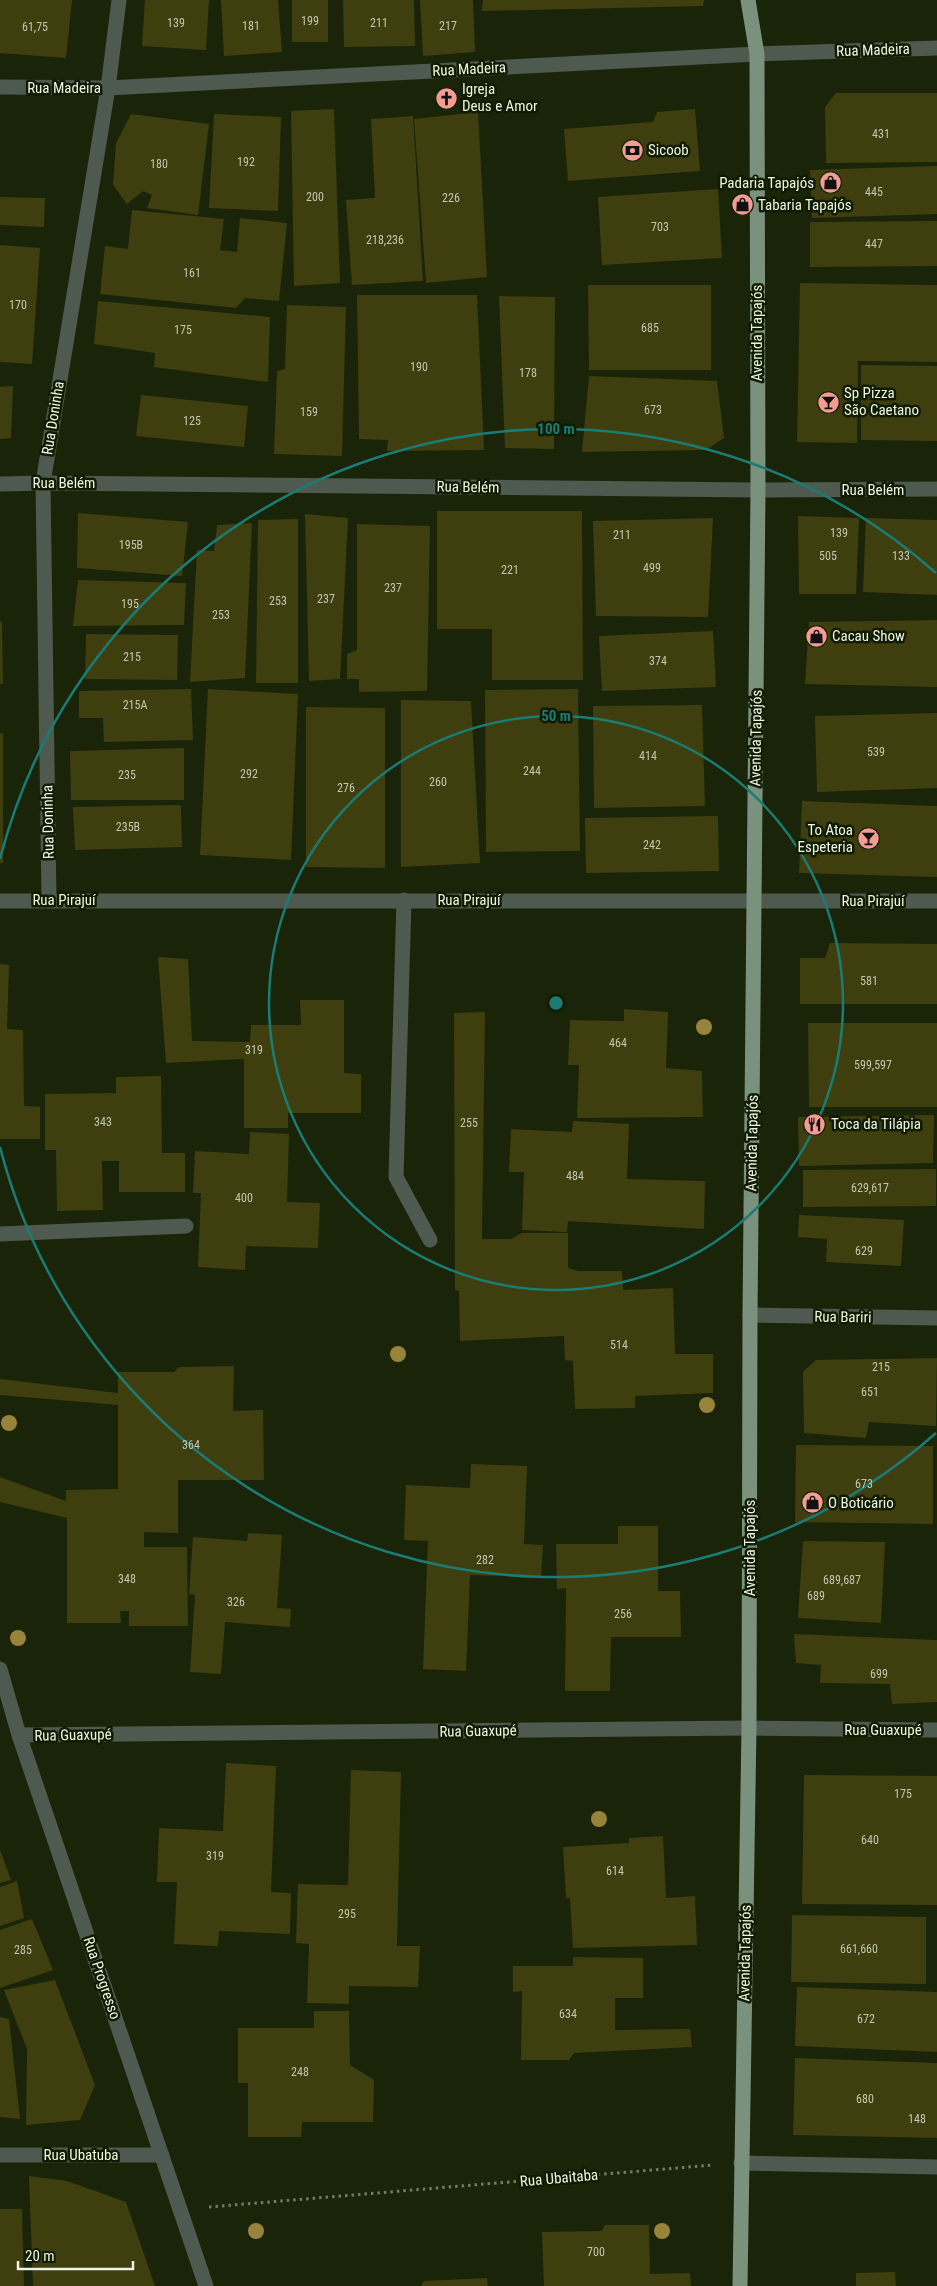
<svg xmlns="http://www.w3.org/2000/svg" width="937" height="2286" viewBox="0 0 937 2286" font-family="'Roboto Condensed',sans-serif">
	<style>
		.building { fill: #3f3e0f }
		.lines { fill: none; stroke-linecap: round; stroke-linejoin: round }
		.path { stroke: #727c65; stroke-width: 3; stroke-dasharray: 2.5 4; stroke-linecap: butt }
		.minor { stroke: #4e594f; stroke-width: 15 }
		.major { stroke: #7a927d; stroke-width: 15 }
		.tree { fill: #978339 }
		.ring { fill: none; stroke: #1a7c74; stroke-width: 2.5 }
		.labels { text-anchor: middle; stroke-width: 5; stroke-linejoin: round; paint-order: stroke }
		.number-label { font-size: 12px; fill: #c1c6ae }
		.street-label { font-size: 15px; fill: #ecf4e3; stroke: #101b02 }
		.poi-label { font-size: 15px; fill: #ecf4e3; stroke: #101b02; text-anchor: start }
		.centre { fill: #1a7c74; stroke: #101b02; stroke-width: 2.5 }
		.ring-label { font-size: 15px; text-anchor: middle; font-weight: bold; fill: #1a7c74; stroke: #101b02; stroke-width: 5; stroke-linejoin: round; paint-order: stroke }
	</style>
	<rect width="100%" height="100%" fill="#192409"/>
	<path class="building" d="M0 0H72L66 58 0 53Z
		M145 0H209L206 50 142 46Z
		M221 0H278L282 52 224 56Z
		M292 0H328V42H292Z
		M343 0H414L415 46 344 47Z
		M420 0H473L475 52 423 56Z
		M483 0H704L703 6 482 11Z
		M836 93H937V162L826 163 825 107Z
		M334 109 340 283 294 286 291 111Z
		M695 109 700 171 568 181 564 129 653 122 657 112Z
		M478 112 487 277 426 283 414 119Z
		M131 114 209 124 198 215 147 208 152 195 143 191 127 204 113 185 116 143Z
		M214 114 281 117 278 211 209 208Z
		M413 116 423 281 352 285 346 200 375 198 371 119Z
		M937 166V214L812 218 810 170Z
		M718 189 722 258 602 265 598 197Z
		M0 197 45 198 44 227 0 225Z
		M132 210 224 219 220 250 237 252 240 218 287 223 279 301 245 298 236 308 100 294 105 246 128 249Z
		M937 221V266L810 267V222Z
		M0 245 40 248 32 364 0 362Z
		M800 283 937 285V362L858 361 857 443 797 442Z
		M588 285H711V370H589Z
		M357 295H477L484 450 387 451 388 440 359 439Z
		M499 296 555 297 554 449 505 448Z
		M98 301 270 317 268 382 154 367 155 353 94 344Z
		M287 305 346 307 342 456 274 454 277 371 285 369Z
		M861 365 937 366V441L861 440Z
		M589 376 717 381 724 438 706 450 582 452Z
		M13 386 11 438 0 439V387Z
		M141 395 248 406 244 447 136 436Z
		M437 511H582L583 680H492V629H437Z
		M78 513 188 522 182 576 77 568Z
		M305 514 348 518 340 679 309 681Z
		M798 516 859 518 856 594H799Z
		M713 518 708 617 596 616 593 521Z
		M866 518 937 520V595L863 592Z
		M298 519V683H256L258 520Z
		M252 523 245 678 190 682 197 550 214 551 217 525Z
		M357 524 430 526 427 691 359 692V679H347V654L357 650Z
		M78 580 186 583 184 625 73 626Z
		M937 620V687L805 684 809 622Z
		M0 622H2L3 684H0Z
		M713 631 716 687 602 691 599 636Z
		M86 634 178 635 177 680 85 679Z
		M191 689 193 740 104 742 103 718H79V691Z
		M208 689 298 694 291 860 200 855Z
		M578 689 580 851 486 852 485 690Z
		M401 700 471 701 480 863 401 867Z
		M702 705 705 806 594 808 593 706Z
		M306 707 385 708V868L306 867Z
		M937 713V788L817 792 815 716Z
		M0 733H3V863H0Z
		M184 748V800H71L70 751Z
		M802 801 937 806V877L799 873Z
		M181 805 182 847 75 850 73 807Z
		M718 816 719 871 586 873 585 818Z
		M830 943 937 944V1004H800V958H825Z
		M158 957 188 959 192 1041 250 1042 251 1025H301L300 1000H344V1073L361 1074V1113H288V1128H244V1059L166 1063Z
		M0 964 9 965 7 1029 23 1030 24 1106 40 1107V1139H0Z
		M624 1009 668 1012 666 1068 702 1071 703 1117 577 1118 579 1065H568L570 1020 624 1021Z
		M485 1012 482 1239H511L522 1233H568V1268L578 1271H622L623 1290 673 1288 675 1354H713V1393L635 1396V1408L575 1409 573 1361 565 1360 564 1336 460 1341 459 1291 455 1290 454 1013Z
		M808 1023H937V1107H809Z
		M161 1076 162 1153H185V1192H119V1161H102L103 1210 57 1211 56 1150H45V1094L116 1093V1077Z
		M934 1115 933 1163 799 1166 798 1117Z
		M573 1121 629 1124 627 1179 705 1181 704 1229 568 1221 567 1232 522 1230 524 1172H509L511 1129 572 1132Z
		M250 1132 289 1134 287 1202 320 1203 318 1248 246 1246 245 1270 198 1267 201 1193H193L195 1151 249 1154Z
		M936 1169V1206L803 1207V1170Z
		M799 1215 904 1220 901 1266 826 1262 827 1239 798 1237Z
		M937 1358 936 1426 869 1422 866 1438 804 1433 803 1372 816 1360Z
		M234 1366 233 1411 263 1410 264 1480H178V1533L144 1532V1547H187L188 1626H129V1611H120L121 1623H67V1518L0 1502V1477L66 1501V1490L118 1489V1405L0 1395V1379L118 1393V1372H174L179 1367Z
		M796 1445 933 1446V1524L795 1522Z
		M471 1464 527 1466 524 1544 543 1545 541 1577 470 1575 466 1671 423 1669 428 1541 404 1540 406 1485 470 1488Z
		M618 1526H658V1591H680L681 1637H611L610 1691H565L566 1588 557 1589 556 1544H618Z
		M248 1533 282 1535 277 1608 291 1609 290 1627 225 1622 221 1674 190 1672 195 1595 189 1594 193 1537 247 1541Z
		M803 1541 885 1542 881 1623 798 1618Z
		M794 1634 937 1640V1702L892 1704 890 1684 820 1683 821 1665 796 1663Z
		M226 1763 276 1766 271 1892 291 1893 290 1934 219 1931 218 1946 174 1944 177 1882H157L159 1828 223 1831Z
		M351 1770 401 1772 397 1946H420L418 1987 349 1986V2004L307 2003 309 1944 296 1943 298 1884 348 1885Z
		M804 1775 937 1776V1905L802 1904Z
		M663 1836 666 1898 695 1896 697 1945 573 1948 570 1898H566L563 1847 629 1843V1838Z
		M0 1850 11 1880 0 1883Z
		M17 1881 24 1918 0 1926V1887Z
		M792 1915 926 1917V1984L791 1982Z
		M32 1919 53 1970 0 1988V1930Z
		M573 1957 643 1958V1998H615V2030L690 2029 692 2047 574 2053 569 2060H521L522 1991 513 1992V1966H573Z
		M55 1980 95 2085 80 2120 26 2125 27 2049 4 1990Z
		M797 1987 937 1992V2052L795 2046Z
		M314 2011H349L350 2065 374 2080 373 2122H302L301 2137H248V2083H238V2028H314Z
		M0 2017 9 2019 20 2119 0 2117Z
		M795 2058 937 2063V2138L793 2135Z
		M29 2176 67 2181 126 2202 155 2286H33Z
		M0 2209H22L24 2286H0Z
		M605 2225H649L650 2274 690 2273 691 2286H544L542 2232 602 2231Z
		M895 2272 896 2286H856V2273Z
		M487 2278 488 2286H421L424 2281Z"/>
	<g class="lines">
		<path class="path" d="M209 2207 713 2165"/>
		<path class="minor" d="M0 87 108 88 757 54 937 48
			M0 484 43 483 758 490 937 489
			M49 900 43 483 108 88 119 0
			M404 900 396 1177 430 1240
			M0 901H937
			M0 1234 186 1226
			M750 1315 937 1318
			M0 1669 19 1735 206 2286
			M19 1735 749 1728 937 1730
			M0 2155H162
			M741 2163 937 2167"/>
		<path class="major" d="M740 2286 749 1728 750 1315 758 490 757 54 748 0"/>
	</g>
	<g class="tree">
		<circle cx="704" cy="1027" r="8"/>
		<circle cx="398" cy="1354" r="8"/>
		<circle cx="707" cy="1405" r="8"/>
		<circle cx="9" cy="1423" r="8"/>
		<circle cx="18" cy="1638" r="8"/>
		<circle cx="599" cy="1819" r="8"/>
		<circle cx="256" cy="2231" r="8"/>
		<circle cx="662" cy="2231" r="8"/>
	</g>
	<g class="ring">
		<circle cx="556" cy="1003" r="287"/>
		<path d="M936 1433A574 574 0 0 1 0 1147M0 859A574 574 0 0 1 936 573"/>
	</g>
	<defs>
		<symbol id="church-disc" viewBox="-11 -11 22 22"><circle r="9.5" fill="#f59c92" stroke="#101b02"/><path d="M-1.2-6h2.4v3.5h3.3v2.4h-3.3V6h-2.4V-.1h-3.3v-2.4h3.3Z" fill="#111"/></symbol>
		<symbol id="bank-disc" viewBox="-11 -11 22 22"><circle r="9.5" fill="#f59c92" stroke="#101b02"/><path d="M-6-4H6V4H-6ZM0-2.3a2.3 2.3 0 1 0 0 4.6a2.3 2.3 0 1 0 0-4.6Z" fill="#111"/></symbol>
		<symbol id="shop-disc" viewBox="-11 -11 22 22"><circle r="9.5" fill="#f59c92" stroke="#101b02"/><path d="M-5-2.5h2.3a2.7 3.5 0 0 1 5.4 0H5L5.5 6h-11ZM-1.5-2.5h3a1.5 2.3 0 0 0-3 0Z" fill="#111"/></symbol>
		<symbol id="bar-disc" viewBox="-11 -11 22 22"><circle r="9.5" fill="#f59c92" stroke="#101b02"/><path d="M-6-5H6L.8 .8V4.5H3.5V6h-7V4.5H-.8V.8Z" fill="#111"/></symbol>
		<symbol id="restaurant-disc" viewBox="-11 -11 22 22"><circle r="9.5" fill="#f59c92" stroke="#101b02"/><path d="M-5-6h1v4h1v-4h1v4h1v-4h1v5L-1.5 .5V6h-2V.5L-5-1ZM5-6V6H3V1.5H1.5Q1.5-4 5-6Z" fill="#111"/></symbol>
	</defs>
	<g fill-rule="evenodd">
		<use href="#church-disc" x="434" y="86" width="25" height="25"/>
		<use href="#bank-disc" x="620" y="138" width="25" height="25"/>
		<use href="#shop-disc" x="818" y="170" width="25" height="25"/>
		<use href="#shop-disc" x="730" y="192" width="25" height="25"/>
		<use href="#bar-disc" x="816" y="390" width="25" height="25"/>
		<use href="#shop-disc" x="804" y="624" width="25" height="25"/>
		<use href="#bar-disc" x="856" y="826" width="25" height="25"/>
		<use href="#restaurant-disc" x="802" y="1112" width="25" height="25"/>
		<use href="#shop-disc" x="800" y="1490" width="25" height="25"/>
	</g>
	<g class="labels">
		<g class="number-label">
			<text x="310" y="25">199</text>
			<text x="176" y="27">139</text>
			<text x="379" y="27">211</text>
			<text x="251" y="30">181</text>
			<text x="448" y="30">217</text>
			<text x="35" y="31">61,75</text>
			<text x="881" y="138">431</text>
			<text x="246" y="166">192</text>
			<text x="159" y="168">180</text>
			<text x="874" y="196">445</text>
			<text x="315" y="201">200</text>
			<text x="451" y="202">226</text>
			<text x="660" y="231">703</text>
			<text x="385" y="244">218,236</text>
			<text x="874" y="248">447</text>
			<text x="192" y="277">161</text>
			<text x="18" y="309">170</text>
			<text x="650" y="332">685</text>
			<text x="183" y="334">175</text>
			<text x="419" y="371">190</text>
			<text x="528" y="377">178</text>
			<text x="653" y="414">673</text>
			<text x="309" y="416">159</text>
			<text x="192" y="425">125</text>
			<text x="839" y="537">139</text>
			<text x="622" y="539">211</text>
			<text x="131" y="549">195B</text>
			<text x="828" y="560">505</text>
			<text x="901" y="560">133</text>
			<text x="652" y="572">499</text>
			<text x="510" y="574">221</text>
			<text x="393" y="592">237</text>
			<text x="326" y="603">237</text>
			<text x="278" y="605">253</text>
			<text x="130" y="608">195</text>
			<text x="221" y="619">253</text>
			<text x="132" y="661">215</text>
			<text x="658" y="665">374</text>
			<text x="135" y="709">215A</text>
			<text x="876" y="756">539</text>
			<text x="648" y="760">414</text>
			<text x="532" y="775">244</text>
			<text x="249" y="778">292</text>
			<text x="127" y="779">235</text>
			<text x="438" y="786">260</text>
			<text x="346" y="792">276</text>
			<text x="128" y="831">235B</text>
			<text x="652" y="849">242</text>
			<text x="869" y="985">581</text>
			<text x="618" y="1047">464</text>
			<text x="254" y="1054">319</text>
			<text x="873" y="1069">599,597</text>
			<text x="103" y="1126">343</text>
			<text x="469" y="1127">255</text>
			<text x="575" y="1180">484</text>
			<text x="870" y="1192">629,617</text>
			<text x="244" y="1202">400</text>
			<text x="864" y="1255">629</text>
			<text x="619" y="1349">514</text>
			<text x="881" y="1371">215</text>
			<text x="870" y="1396">651</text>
			<text x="191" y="1449">364</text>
			<text x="864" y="1488">673</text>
			<text x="485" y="1564">282</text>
			<text x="127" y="1583">348</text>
			<text x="842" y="1584">689,687</text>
			<text x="816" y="1600">689</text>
			<text x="236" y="1606">326</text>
			<text x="623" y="1618">256</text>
			<text x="879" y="1678">699</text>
			<text x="903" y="1798">175</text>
			<text x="870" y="1844">640</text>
			<text x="215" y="1860">319</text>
			<text x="615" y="1875">614</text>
			<text x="347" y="1918">295</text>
			<text x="859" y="1953">661,660</text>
			<text x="23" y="1954">285</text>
			<text x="568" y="2018">634</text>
			<text x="866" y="2023">672</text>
			<text x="300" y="2076">248</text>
			<text x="865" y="2103">680</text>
			<text x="917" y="2123">148</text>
			<text x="596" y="2256">700</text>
		</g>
		<g class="street-label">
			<text transform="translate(873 50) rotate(-2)" y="5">Rua Madeira</text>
			<text transform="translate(469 69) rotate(-3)" y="5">Rua Madeira</text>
			<text x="64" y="93">Rua Madeira</text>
			<text transform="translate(757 333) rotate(-90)" y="5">Avenida Tapajós</text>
			<text transform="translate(53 418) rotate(-81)" y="5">Rua Doninha</text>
			<text x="64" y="488">Rua Belém</text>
			<text transform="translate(468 487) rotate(1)" y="5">Rua Belém</text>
			<text x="873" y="495">Rua Belém</text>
			<text transform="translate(756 738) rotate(-89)" y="5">Avenida Tapajós</text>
			<text transform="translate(48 822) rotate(-91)" y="5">Rua Doninha</text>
			<text x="64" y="905">Rua Pirajuí</text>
			<text x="469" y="905">Rua Pirajuí</text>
			<text x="873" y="906">Rua Pirajuí</text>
			<text transform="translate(752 1143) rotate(-89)" y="5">Avenida Tapajós</text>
			<text transform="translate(843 1317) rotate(1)" y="5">Rua Bariri</text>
			<text transform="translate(750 1548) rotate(-90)" y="5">Avenida Tapajós</text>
			<text x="883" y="1735">Rua Guaxupé</text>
			<text transform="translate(478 1731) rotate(-1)" y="5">Rua Guaxupé</text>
			<text transform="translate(73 1735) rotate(-1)" y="5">Rua Guaxupé</text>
			<text transform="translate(745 1953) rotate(-89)" y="5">Avenida Tapajós</text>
			<text transform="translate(102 1978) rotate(71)" y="5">Rua Progresso</text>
			<text x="81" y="2160">Rua Ubatuba</text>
			<text transform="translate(559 2178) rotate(-5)" y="5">Rua Ubaitaba</text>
		</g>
		<g class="poi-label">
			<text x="462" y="94">Igreja<tspan x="462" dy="17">Deus e Amor</tspan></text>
			<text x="648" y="155">Sicoob</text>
			<text x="814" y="188" text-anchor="end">Padaria Tapajós</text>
			<text x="758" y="210">Tabaria Tapajós</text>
			<text x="844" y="398">Sp Pizza<tspan x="844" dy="17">São Caetano</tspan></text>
			<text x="832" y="641">Cacau Show</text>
			<text x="853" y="835" text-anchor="end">To Atoa<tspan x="853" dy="17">Espeteria</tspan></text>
			<text x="831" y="1129">Toca da Tilápia</text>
			<text x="828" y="1508">O Boticário</text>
		</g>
	</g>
	<circle cx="556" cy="1003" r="8" class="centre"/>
	<g class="ring-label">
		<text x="556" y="434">100 m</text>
		<text x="556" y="721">50 m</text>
	</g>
	<path d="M18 2261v8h115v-8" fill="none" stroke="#ecf4e3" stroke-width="2.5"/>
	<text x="25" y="2261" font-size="15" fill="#ecf4e3" stroke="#101b02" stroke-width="4" paint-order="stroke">20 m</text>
</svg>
